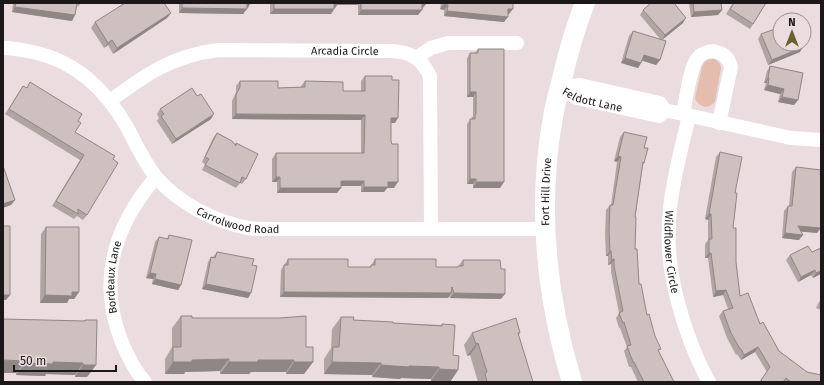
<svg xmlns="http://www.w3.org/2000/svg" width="824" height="385" viewBox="0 0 824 385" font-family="'Fira Sans',sans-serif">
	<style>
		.grass { fill: #e4bdae }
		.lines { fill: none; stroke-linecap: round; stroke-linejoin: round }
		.street { stroke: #fff; stroke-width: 14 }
		.secondary { stroke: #fff; stroke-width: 20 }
		.wall { fill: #b1a5a4 }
		.shaded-wall { fill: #908686 }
		.building { fill: #cec0bf; stroke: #908686 }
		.labels { text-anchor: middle; stroke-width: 4; stroke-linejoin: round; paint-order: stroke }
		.street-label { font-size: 11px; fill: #1c1718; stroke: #eadcdf }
	</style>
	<rect width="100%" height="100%" fill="#eadcdf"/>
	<path class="grass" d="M715 59 720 64 721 68 715 102C708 110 698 107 695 98L702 67C704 60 708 59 715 59Z"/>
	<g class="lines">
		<g class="street">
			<path id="s1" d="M3 48C13 48 23 50 33 52 77 62 105 89 127 127 136 144 144 162 156 177 178 203 215 222 248 228 254 229 262 229 269 229H545"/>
			<path d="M416 58 431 48 448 43H517"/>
			<path id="s2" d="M560 88 577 98 659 116 665 111H669L791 138 821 140"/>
			<path d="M560 88 580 85 660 103 665 111"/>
			<path id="s3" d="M110 101C146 74 172 56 218 50L391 51C411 52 421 58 430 76L431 228"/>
			<path d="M683 114C686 100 689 71 697 59 701 53 710 50 717 52 725 54 729 59 731 67L719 123"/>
			<path id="s4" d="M689 116C682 147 673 177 670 209 665 252 673 291 687 332 693 349 700 366 709 382"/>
			<path id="s5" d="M145 382C134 370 127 355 121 340 97 278 115 225 156 177"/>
		</g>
		<path class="secondary" id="s6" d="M572 382C546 296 537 206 553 117 555 104 559 91 562 79 568 53 575 28 585 3"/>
	</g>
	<path class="wall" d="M13 3H81L78 7 77 5 72 21 12 12Z
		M179 3H426L418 15H358V5H337L331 14H270V4H250L247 8 243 14 179 13Z
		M441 3H513L509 14H508L504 22 444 16V10L440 9Z
		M689 3H721L722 10 718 15 691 17Z
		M733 3H766L750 29 726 14Z
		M643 10 683 23 662 40 660 60 656 65 642 60 641 63 638 68 621 63 629 36 633 31 661 40 640 15Z
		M171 13 167 18 113 54 108 45 104 48 91 28 95 22Z
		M761 34 777 35 800 52 768 65 758 39Z
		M478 49 500 188H473V184H467V124L473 116V97H467V58L470 53H475Z
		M770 66 798 100 794 105 778 102 780 94 764 90 766 83H764L767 71Z
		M365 76 395 123H391V141L394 188H387L384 192H361V186H341L337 193H277V182H272V159L276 153H361V120L232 119V101L236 92V86L240 81 278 88 301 87V86L305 81 343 91H361V81Z
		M23 86 78 121 75 132 113 159 87 215 83 220 77 216 74 219 52 206 80 160 5 114Z
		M197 96 211 119 172 144 157 121 159 118 157 114 160 109Z
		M624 132 644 148V163L643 165 635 217V249L639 284 647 315 659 352 674 382H638L631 367H629L624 351 627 347 620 328H619L616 318 619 313 611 272V264L608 265V256H606L605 235 606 210 610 205H611L617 162 614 161 620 137Z
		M217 133 235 144 236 143 246 179 242 184 240 183 236 188 202 170 205 164 202 162 213 138Z
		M720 152 735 193 733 228 736 262 740 296 779 351 821 382H759L767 372 755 352 741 360 737 354 736 355 727 338 719 316 723 311 728 309 723 295 713 297 708 258H705V244L708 240V220L705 219 716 157Z
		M796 167 820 175 817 233 801 231 799 240 782 238 784 211 788 206H789L792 172Z
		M46 227 79 292 74 299H69L67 303H40L41 234Z
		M169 235 181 285 178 290 152 284 153 279 146 278 155 242 159 237 167 239Z
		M217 252 252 265 251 293 248 298 202 289 208 262 211 257H213Z
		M790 255 821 274 813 278 811 275 798 282 786 260Z
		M288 259 348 267H370L375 259 436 267H458L459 266V265L463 260 501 299 450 298 449 296 448 298 280 297 281 270Z
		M821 298V310L816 308Z
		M181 316 192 318 306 347 313 362 304 374H286V372H251L249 374H220V371L185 372 184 374H165V359L172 347V328Z
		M341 317 353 320 393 323 441 325 442 324 458 370 450 382 431 381V379L401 378 400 379 372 377V375L324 374V359L331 348 332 329Z
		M85 320 96 365 87 377H75V375L46 374 45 376 16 375V373H3L84 321Z
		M472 333H520L518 335 533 382H478L470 355 467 356 464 345Z"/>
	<path class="shaded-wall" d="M247 3H271L270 4H250L248 8H243Z
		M334 3H359L358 5H337L335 8H331Z
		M422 4H426L422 9H418Z
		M444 4 448 5 444 10 440 9Z
		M15 7 75 15 72 21 12 12Z
		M182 8 247 9 243 14 179 13Z
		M274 9H334L331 14H270Z
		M508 9H513L509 14H505Z
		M361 10H422L418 15H358Z
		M722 10 718 15 691 17 694 12Z
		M447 11 508 17 504 22 444 16Z
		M171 13 167 18 113 54 117 48Z
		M686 18 683 23 662 40 665 35Z
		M112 40 108 45 104 48 108 43Z
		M803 47 800 52 768 65 772 60Z
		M644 55 660 60 656 65 640 60Z
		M625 58 641 63 638 68 621 63Z
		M768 78H769L766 83H764Z
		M768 85 784 89 780 94 764 90Z
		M470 92H476L473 97H467Z
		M782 97 798 100 794 105 778 102Z
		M214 114 211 119 172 144 176 139Z
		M236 114 365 115 361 120 232 119Z
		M391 118H398L395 123H387Z
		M618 156 621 157 617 162 614 161Z
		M276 177H280L277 182H272Z
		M470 179H476L473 184H467Z
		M341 181H364L361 186H337Z
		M388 182H398L394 188H387L384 192H361L364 187Z
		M476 182H504L500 188H473Z
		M280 188H341L337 193H277Z
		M15 200 11 205 3 208V204Z
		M709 214H711L708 220 705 219Z
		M798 226 821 228 817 233 794 231Z
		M785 233 803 235 799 240 782 238Z
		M610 251H611L608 256H606Z
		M709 253H711L708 258H705Z
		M614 259 611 264 608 265 612 260Z
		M815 270 811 275 798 282 801 277Z
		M821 271V274L813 278 816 273Z
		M150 273 156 274 153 279 146 278Z
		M155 279 181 285 178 290 152 284Z
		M206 284 251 293 248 298 202 289Z
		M726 290 723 295 713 297 716 291Z
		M72 292H79L74 299H69L67 303H40L45 295Z
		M284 292 451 293 448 298 280 297Z
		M454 293 505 294 501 299 450 298Z
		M3 295H10L6 300H3Z
		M478 343 470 355 467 356 476 344Z
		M758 347 755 352 741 360 744 355Z
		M229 359 220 371 185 372 184 374H165L173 362 192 360Z
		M3 360 25 361 16 373H3Z
		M258 360H294L286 372H251L249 374H220L229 362Z
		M53 362 83 363 75 375 46 374 45 376 16 375 25 363Z
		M294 362H313L304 374H286Z
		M332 362 381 363 372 375 324 374Z
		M83 365H96L87 377H75Z
		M381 365 409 366 439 367 431 379 401 378 400 379 372 377Z
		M439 369 458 370 450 382 431 381Z"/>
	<path class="building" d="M16 3H77L75 15 15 7Z
		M125 3H164L171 13 117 48 112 40 108 43 95 22Z
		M182 3H247V9L182 8Z
		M274 3H334V9H274Z
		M361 3H426V4H422V10H361Z
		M444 3H513V9H508V17L447 11 448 5 444 4Z
		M651 3H674L686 18 665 35 643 10Z
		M693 3H721L722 10 694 12Z
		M734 3H766L753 24 730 9Z
		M775 29 777 35 780 34V44H802L803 47 772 60 761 34Z
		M633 31 666 41 660 60 644 55 641 63 625 58Z
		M478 49H504V182H476V179H470V119H475V114H476V92H470V53H478Z
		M770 66 803 73 798 100 782 97 784 89 768 85 769 78H768Z
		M365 76H392V80H399L398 118H391V141L392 144H398V182H388V187H364V181H341V188H280V177H276V153H364L365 115 236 114V95L240 87V81H278V88L305 87V81L343 82V91H365Z
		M30 82 82 114 78 121 81 123 75 132 115 156 113 159 118 163 87 215 78 209V214L56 201 84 155 9 109 23 86 27 88Z
		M192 88 197 96 201 94 214 114 176 139 161 116 164 114 160 109Z
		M624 132 647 137 644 148H648L644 163 643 162 635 217H636L635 249H637L639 284H641L647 315 649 314 655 336 661 349 658 350 674 382H644L634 362H633L627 346 631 345 624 322 623 323 619 313 623 311 614 266V259L612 260 611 251H610L609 230 610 205H613L621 157 618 156Z
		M217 133 232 141 236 146V143L258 154 246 179 242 177 240 183 205 165 209 159 205 157Z
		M720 152 742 157 735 193H737L733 228H736V262L740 296 748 293 760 324 763 322 779 351 807 372 821 375V382H791L786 378 783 382H763L761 380 770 367 758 347 744 355 741 349H740L731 333 723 311 733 308 726 290 716 291 711 253H709V239H712L711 214H709Z
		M3 166 15 200 3 204Z
		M796 167 821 170 820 175H821V228L798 226 803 235 785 233 788 206H792Z
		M3 226H10V295H3Z
		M46 227H79V292H72V296L45 295Z
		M169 235 192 240 181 285 155 279 156 274 150 273 159 237 168 239Z
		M808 246 812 252 821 248V271L816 273 815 270 801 277 790 255Z
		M217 252 254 259 252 265 257 266 251 293 206 284 211 257 215 258Z
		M288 259H348V267H371V265H375V259H436V267H458V266H463V260H500L501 269H505V294L454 293 452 287 451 293 284 292V265H288Z
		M181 316H192V318H279L306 316V347H313V362H294V360H258V362H229V359L192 360V362H173V347H181Z
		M341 317H354L353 320 393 322V323L442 326V324L455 325 453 355 459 356 458 370 439 369V367L409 366V367L381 365V363L332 362 333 347H339Z
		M516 318 520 333H518L533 382H487L485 373 487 372 478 343 476 344 472 333Z
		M3 319 85 321V320H97L96 365H83V363L53 362V364L25 363V361L3 360Z"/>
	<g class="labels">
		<g class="street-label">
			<text dy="4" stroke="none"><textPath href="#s3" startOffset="248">Arcadia Circle</textPath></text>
			<text dy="4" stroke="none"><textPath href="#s2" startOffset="35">Feldott Lane</textPath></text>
			<text dy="4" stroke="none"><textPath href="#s6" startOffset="193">Fort Hill Drive</textPath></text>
			<text dy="4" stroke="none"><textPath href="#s1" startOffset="308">Carrolwood Road</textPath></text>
			<text dy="4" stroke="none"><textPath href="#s4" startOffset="138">Wildflower Circle</textPath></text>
			<text dy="4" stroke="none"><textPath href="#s5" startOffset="113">Bordeaux Lane</textPath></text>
		</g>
	</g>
	<rect width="824" height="385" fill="none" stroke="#1c1718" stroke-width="8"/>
	<g transform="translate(792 32)"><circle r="19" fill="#eadcdf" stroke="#988d8f"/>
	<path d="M0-3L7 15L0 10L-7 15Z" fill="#67612e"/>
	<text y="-6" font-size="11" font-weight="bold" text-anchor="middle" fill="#1c1718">N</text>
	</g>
	<path d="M14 365v6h102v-6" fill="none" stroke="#1c1718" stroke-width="2"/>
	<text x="20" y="365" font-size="12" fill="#1c1718" stroke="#eadcdf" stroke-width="3" paint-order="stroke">50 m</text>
</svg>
